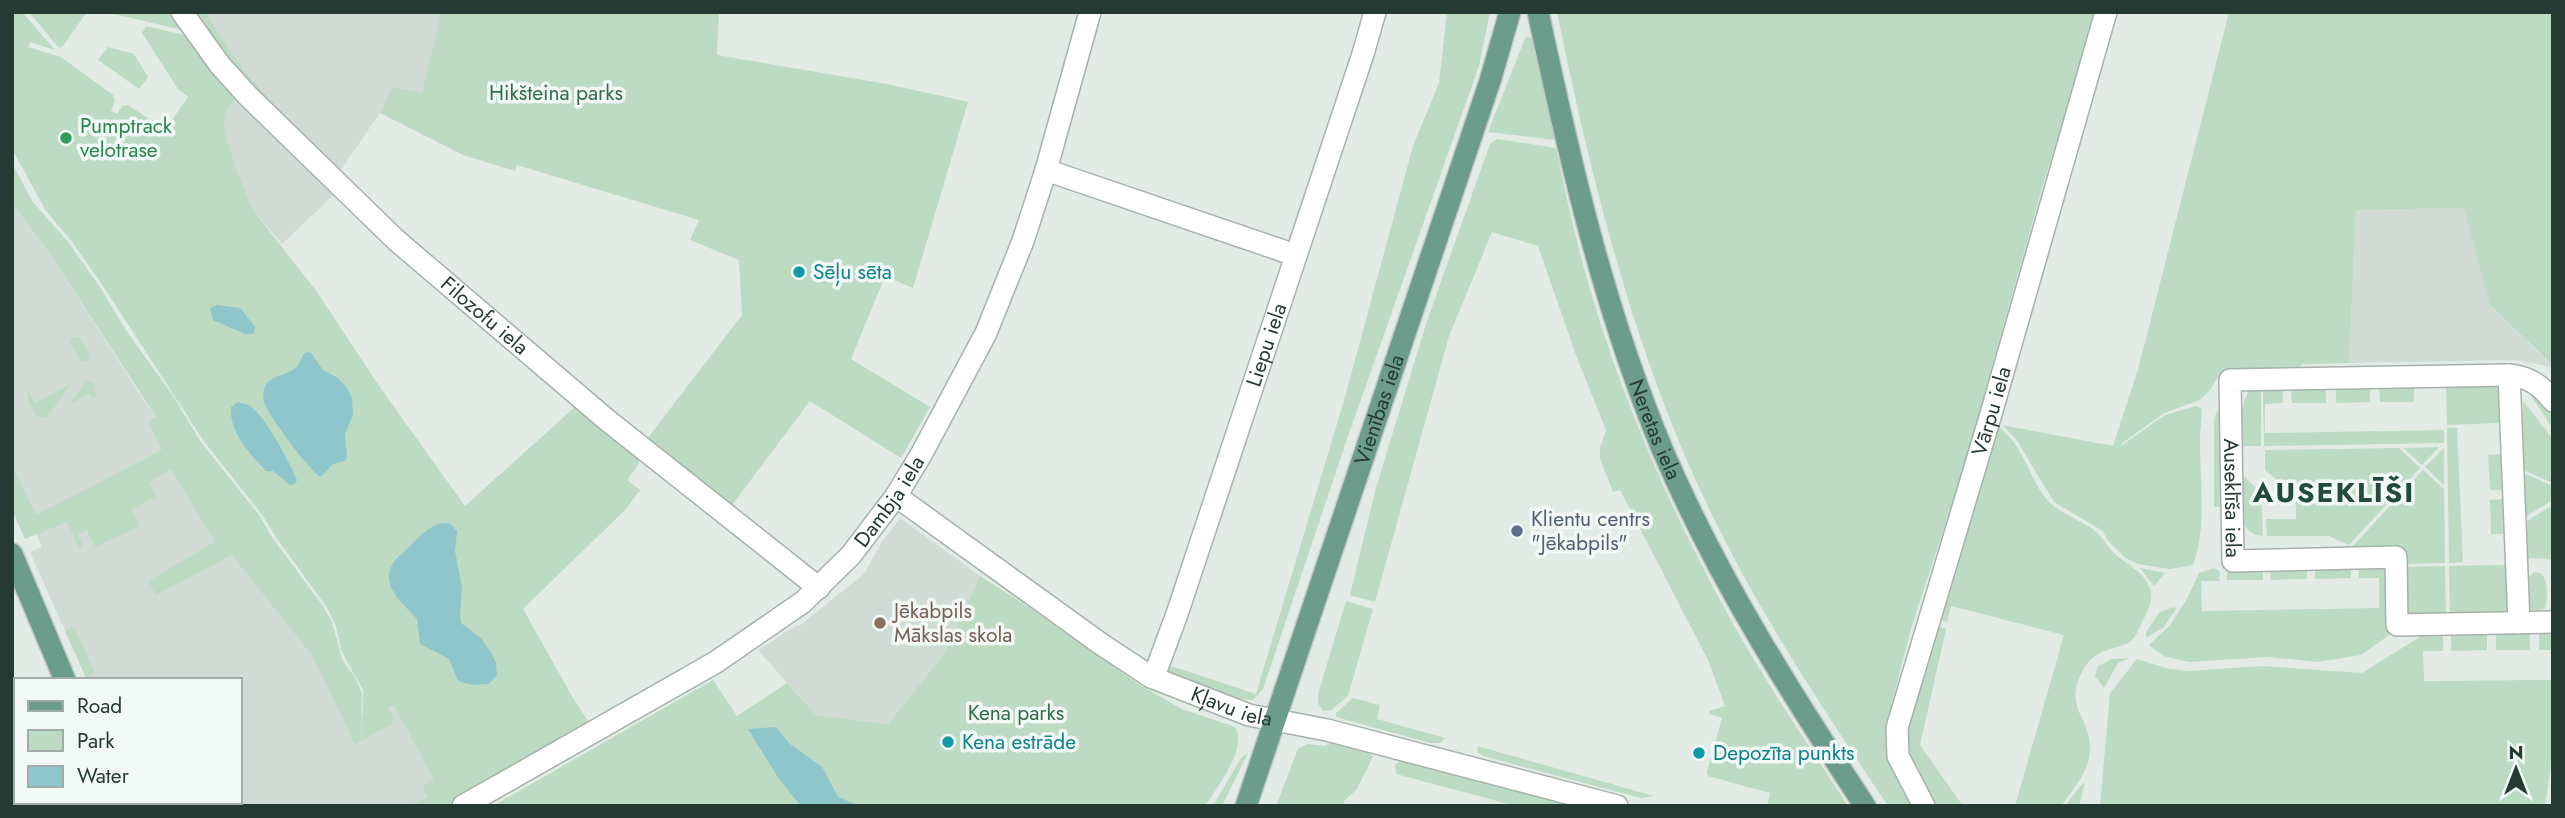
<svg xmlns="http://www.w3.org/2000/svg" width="2565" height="818" viewBox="0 0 2565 818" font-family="Jost,sans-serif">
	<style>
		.built { fill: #d0dbd5 }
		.green { fill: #bddac3 }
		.water { fill: #8fc6cb }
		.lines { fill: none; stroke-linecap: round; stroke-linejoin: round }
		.minor-casing { stroke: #a5b2ac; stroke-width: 24 }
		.major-casing { stroke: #c2c8c6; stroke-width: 24 }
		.minor { stroke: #fff; stroke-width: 21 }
		.major { stroke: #6b9c8c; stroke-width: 21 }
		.leisure-dot { fill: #2e9e5b; stroke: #f2f8f5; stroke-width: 2.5 }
		.culture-dot { fill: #0f9aa8; stroke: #f2f8f5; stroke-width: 2.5 }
		.service-dot { fill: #5c6f8a; stroke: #f2f8f5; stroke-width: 2.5 }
		.education-dot { fill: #8d6e63; stroke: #f2f8f5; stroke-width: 2.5 }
		.labels { text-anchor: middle; stroke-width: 7; stroke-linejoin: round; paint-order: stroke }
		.park-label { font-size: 21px; fill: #326d44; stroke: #f2f8f5 }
		.leisure-label { font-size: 21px; fill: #27864d; stroke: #f2f8f5; text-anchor: start }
		.culture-label { font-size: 21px; fill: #0d838f; stroke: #f2f8f5; text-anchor: start }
		.street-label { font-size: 21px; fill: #243a32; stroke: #f2f8f5 }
		.service-label { font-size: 21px; fill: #4e5e75; stroke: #f2f8f5; text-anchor: start }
		.education-label { font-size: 21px; fill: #785e54; stroke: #f2f8f5; text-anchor: start }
		.district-label { font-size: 28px; font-weight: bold; letter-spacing: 2px; fill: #224a3d; stroke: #f2f8f5 }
	</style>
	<rect width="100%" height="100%" fill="#e2ebe6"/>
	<path class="built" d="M205 12H441L422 93 392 87 380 113 337 175 245 72Z
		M237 98 337 192 282 244 253 210 237 171 225 133 224 121 226 111Z
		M12 203 50 254 139 393 360 716 394 697 440 777 422 787 427 797 410 806H145L143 802H240V680H87L30 552 42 547 12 482Z
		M2465 208 2492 307 2553 367 2514 360 2349 363 2356 210Z
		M900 518 980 576 944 654 888 724 816 715 758 650 797 625 799 626 864 574 881 543Z"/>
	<path class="green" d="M12 12H22L55 50 30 42 28 47 61 57 113 95 115 101 111 111 117 114 122 106 128 105 165 130 188 97 178 89 142 33 146 26 193 37 237 98 226 111 224 121 225 133 237 171 253 210 317 292 379 386 465 506 576 406 640 458 638 465 627 480 640 490 626 509 523 609 573 698 592 727 447 806H410L427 797 422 787 434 780 394 705 388 708 393 717 392 724 362 740 363 690 342 652 335 623 326 606 275 536 263 516 203 440 105 289 70 239 46 211 12 149Z
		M29 12H87L62 47 59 48Z
		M106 12H175L190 32Z
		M189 12H205L245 72 337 175 245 84Z
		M441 12H719L717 55 887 84 968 102 913 288 885 276 851 359 930 407 901 458 810 401 732 505 647 439 742 315 739 260 690 240 699 220 517 165 515 171 463 155 380 113 392 87 422 93Z
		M1447 12H1490L1479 66 1348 436 1263 689 1253 700C1224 699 1193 682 1167 670L1168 665 1256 694 1345 397 1413 146 1439 83Z
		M1557 12H2097L2043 185 1986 388 1975 435 1912 625 1891 706 1887 738 1918 806H1888C1826 713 1764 621 1715 521 1636 361 1593 187 1557 12Z
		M2229 12H2553V366L2490 305 2464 208 2356 210 2349 363 2302 364 2298 370H2239L2220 373 2211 389 2200 400 2164 413 2121 444V446L2165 415 2196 406 2202 409C2202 418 2200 427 2200 437 2199 479 2208 524 2193 565L2170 569 2138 564 2126 558 2108 541 2103 531 2054 502 2016 439 2002 425 2113 446 2139 366Z
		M1526 36 1532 38 1557 140 1488 132Z
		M108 47 134 54 148 77 139 89 98 60Z
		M1497 139 1556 148C1564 185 1572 224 1582 261 1616 387 1669 508 1732 622 1767 685 1809 745 1848 806H1767L1770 793 1708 776 1707 772 1722 718 1710 714 1709 711 1725 706 1708 660 1620 490 1613 492 1600 459V449L1606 430 1577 358 1538 246 1492 232 1449 336 1375 602 1350 595 1376 488 1427 321 1490 144Z
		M12 163 32 201 69 243 102 290 125 329 174 397 200 441 260 516 271 536 323 606 332 622 343 661 354 675 362 693 361 741 355 744 312 655 232 555 156 595 148 581 215 542 171 469 149 482 157 496 131 509 140 526 95 547 87 530 78 534 83 547 79 548 67 522 25 539 12 510V474L16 473 36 515 162 450 149 424V421L156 417 50 254 12 203Z
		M75 336 80 338 89 354 88 362 80 360 70 343 71 339Z
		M90 381 96 386 93 389 97 395 92 399 89 394 72 403 71 401 85 383Z
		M72 383 46 418 37 417 28 402 27 390 36 403Z
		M2414 385V402H2380L2379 386Z
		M2449 385 2495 386 2499 393 2500 423 2447 425 2446 388Z
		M2261 386V446H2241C2241 427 2239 406 2250 389Z
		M2370 386V402L2336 403V387Z
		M2326 387V403H2292L2291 388Z
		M2533 387 2553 411V429L2528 391Z
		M2263 388H2282L2283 403 2265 404V433L2444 430V443L2264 446Z
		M2523 401 2553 439V483L2519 468 2522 454Z
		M2223 405V507H2214V421L2216 413Z
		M1997 425C2002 430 2008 434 2012 440 2027 458 2033 486 2050 503 2062 515 2082 520 2095 531 2103 538 2109 548 2116 555 2129 566 2148 574 2151 593 2153 604 2141 623 2137 633 2125 657 2092 636 2077 685 2073 701 2078 710 2085 725 2100 759 2080 780 2061 806H2015L2064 635 1951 606 1947 622 1940 619Z
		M2447 428H2457L2463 562 2449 563Z
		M2439 447 2422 465 2403 448Z
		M2399 448 2420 468 2349 545 2329 536H2267L2266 519H2296V489H2287L2265 470V450Z
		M2444 448V485L2425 467Z
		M2502 454 2503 490H2490L2488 455Z
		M2423 470 2444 489 2445 563 2404 564 2353 546Z
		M2520 472 2553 486V500L2522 519Z
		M2241 474 2261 492 2263 536C2233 533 2241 497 2241 474Z
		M2503 499 2504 534H2491L2490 500Z
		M2553 505V559L2528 558 2524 556 2522 524Z
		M2506 565 2507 612 2450 621 2449 566Z
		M2389 566 2392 633 2361 655 2318 662 2268 657 2189 662 2164 656 2149 645 2170 625 2187 599 2199 573 2214 568 2220 572 2219 581H2201L2202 611 2379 608V578H2359V567Z
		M2445 566 2446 621 2407 616 2404 567Z
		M2307 567V579L2271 580 2270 568Z
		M2315 567H2351V578L2315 579Z
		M2140 568 2165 573 2154 586Z
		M2227 568H2263V580H2227Z
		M2534 572 2542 574C2548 582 2548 599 2545 609L2533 611 2528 606 2527 579Z
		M980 576 1024 604 1138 684 1182 709 1235 727C1248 749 1217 787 1205 806H493L713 680 737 716 787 683 816 715 888 724 944 654Z
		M1346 601 1373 609 1348 696 1332 710 1323 711 1318 703V694Z
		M2174 607 2176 609 2164 627 2146 638V632L2160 612Z
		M1938 626 1946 629 1920 745 1963 806H1931L1908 757 1907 722Z
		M74 627 95 673 86 677 65 631Z
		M2530 633V650H2496V634Z
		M2539 633H2553V650H2539Z
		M2443 634V651H2423L2424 681 2553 680V750L2545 806H2100L2110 693 2137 659 2169 669 2189 671 2262 666 2362 673 2423 635Z
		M2451 634H2487V650L2451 651Z
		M2130 658 2118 663 2104 688 2095 676 2098 666 2112 659Z
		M1353 698 1380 705 1377 719 1445 738 1440 743H1430L1336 717V713Z
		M1330 741 1368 751 1373 757 1357 789 1344 801 1343 806 1334 804 1333 806H1276L1298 749 1307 744 1326 746Z
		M1477 746 1654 796 1641 798 1483 756 1478 752Z
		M1248 753 1222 806H1213L1241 758Z
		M1402 760 1577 806H1516L1396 774 1395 765Z
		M2085 783 2079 806H2065L2081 785Z"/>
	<path class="water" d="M217 305 240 308 255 327 254 334H245L213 320 210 308Z
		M306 352 311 353 323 370 338 378 347 388 352 398 353 415 345 434 347 458 345 461 333 464 321 477C312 474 270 417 265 405 263 400 263 394 264 389 267 376 285 376 294 369 301 365 300 357 306 352Z
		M238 402C240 403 247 404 249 405 264 414 290 463 297 480L295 484 290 485 273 471H266C250 454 229 432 231 407Z
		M442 523H449L457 531 455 551 462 588 460 615 461 623 481 638 490 651 496 663 497 675 489 684 473 685 458 681 449 659 420 644 417 619C404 604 378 585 394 562 399 555 405 551 410 546 420 536 429 526 442 523Z
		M776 727 790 744 822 767 838 797 860 806H801L779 779 748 729Z"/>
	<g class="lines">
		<defs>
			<g id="minor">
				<path id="s1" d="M182 12 220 65 248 96 396 240 607 420 819 588"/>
				<path d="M1046 170 1295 255"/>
				<path d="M2509 375 2519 623"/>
				<path id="s2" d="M2553 401C2541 385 2529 377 2509 375L2230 380 2233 561 2396 557 2397 625 2553 622"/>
				<path id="s3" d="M896 496 1101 644 1151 677 1249 715 1327 730 1617 806"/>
				<path id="s4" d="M1151 677 1157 668 1177 614 1363 54 1375 12"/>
				<path d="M18 806 21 802"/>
				<path id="s5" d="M463 806 716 662 803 602 851 555 896 496 922 453 986 333 1023 241 1046 170 1090 12"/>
				<path id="s6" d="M1924 806 1898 756 1897 728 1991 414 2106 12"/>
			</g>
			<g id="major">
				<path id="s7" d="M1538 12C1570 161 1604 311 1663 451 1717 577 1790 692 1865 806"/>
				<path d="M12 554 65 680"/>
				<path d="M119 802 121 806"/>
				<path id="s8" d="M1246 806 1490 81 1510 12"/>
			</g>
		</defs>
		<use href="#minor" class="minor-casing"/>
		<use href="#major" class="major-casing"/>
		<use href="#minor" class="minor"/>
		<use href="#major" class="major"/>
	</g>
	<circle class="leisure-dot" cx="66" cy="138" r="7"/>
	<g class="culture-dot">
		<circle cx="799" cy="272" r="7"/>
		<circle cx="948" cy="742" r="7"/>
		<circle cx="1699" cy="753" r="7"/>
	</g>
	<circle class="service-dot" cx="1517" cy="531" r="7"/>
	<circle class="education-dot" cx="880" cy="623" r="7"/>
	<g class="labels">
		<g class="park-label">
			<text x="556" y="100">Hikšteina parks</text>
			<text x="1016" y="720">Kena parks</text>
		</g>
		<g class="leisure-label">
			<text x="80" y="133">Pumptrack<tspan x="80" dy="24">velotrase</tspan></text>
		</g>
		<g class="culture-label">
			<text x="813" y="279">Sēļu sēta</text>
			<text x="962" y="749">Kena estrāde</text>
			<text x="1713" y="760">Depozīta punkts</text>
		</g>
		<g class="street-label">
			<text dy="7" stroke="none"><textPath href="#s1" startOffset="430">Filozofu iela</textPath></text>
			<text dy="7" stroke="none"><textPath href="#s4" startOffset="352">Liepu iela</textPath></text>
			<text dy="7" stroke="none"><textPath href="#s8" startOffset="418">Vienības iela</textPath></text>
			<text dy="7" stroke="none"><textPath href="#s6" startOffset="415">Vārpu iela</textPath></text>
			<text dy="7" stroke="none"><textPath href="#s7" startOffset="434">Neretas iela</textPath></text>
			<text dy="7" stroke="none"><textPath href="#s2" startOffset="450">Auseklīša iela</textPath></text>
			<text dy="7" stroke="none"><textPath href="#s5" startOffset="530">Dambja iela</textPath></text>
			<text dy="7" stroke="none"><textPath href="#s3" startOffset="399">Kļavu iela</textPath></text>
		</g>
		<g class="service-label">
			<text x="1531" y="526">Klientu centrs<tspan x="1531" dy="24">"Jēkabpils"</tspan></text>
		</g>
		<g class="education-label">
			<text x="894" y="618">Jēkabpils<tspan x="894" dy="24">Mākslas skola</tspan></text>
		</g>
		<g class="district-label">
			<text x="2334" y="502">AUSEKLĪŠI</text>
		</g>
	</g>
	<rect width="2565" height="818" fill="none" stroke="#243a32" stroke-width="28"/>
	<rect x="14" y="678" width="228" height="126" fill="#f2f8f5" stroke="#a0aca7" stroke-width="2"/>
	<rect x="28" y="701" width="35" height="10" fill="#6b9c8c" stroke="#a0aca7" stroke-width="2"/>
	<text x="77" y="713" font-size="21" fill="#243a32">Road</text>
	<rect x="28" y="730" width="35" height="21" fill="#bddac3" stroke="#a0aca7" stroke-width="2"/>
	<text x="77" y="748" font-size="21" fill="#243a32">Park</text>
	<rect x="28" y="766" width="35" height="21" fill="#8fc6cb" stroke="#a0aca7" stroke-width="2"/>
	<text x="77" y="783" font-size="21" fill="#243a32">Water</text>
	<g transform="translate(2516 769)" stroke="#f2f8f5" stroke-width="5" paint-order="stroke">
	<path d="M0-5L12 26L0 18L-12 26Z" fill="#243a32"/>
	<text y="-10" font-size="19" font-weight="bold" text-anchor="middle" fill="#243a32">N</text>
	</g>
</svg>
